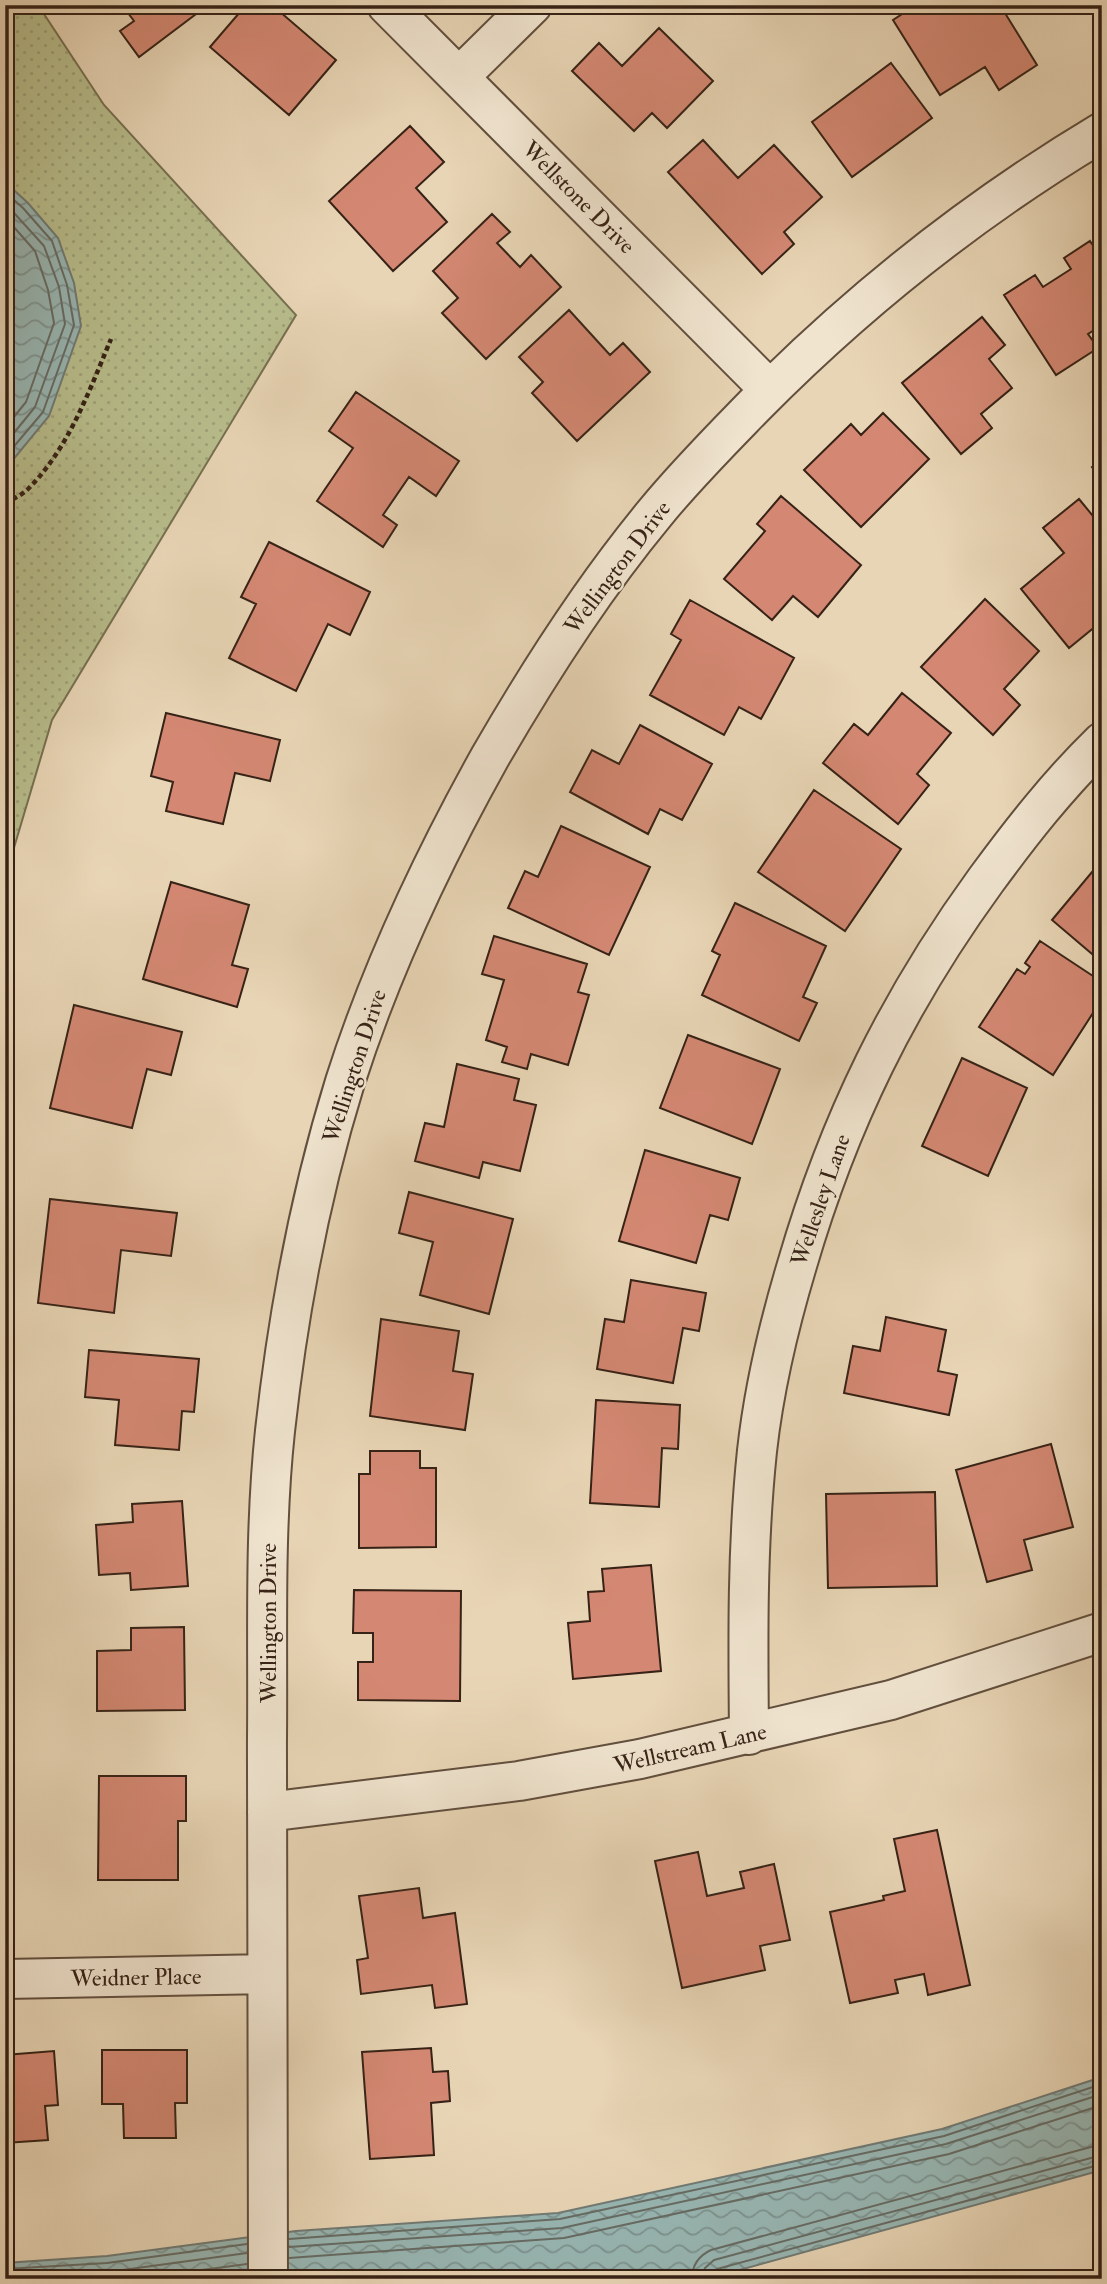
<svg xmlns="http://www.w3.org/2000/svg" width="1107" height="2284" viewBox="0 0 1107 2284" font-family="'IM FELL Double Pica',serif">
	<style>
		.grass { fill: url(#grass-dots); stroke: #777051; stroke-width: 2 }
		.water { fill: url(#water-waves); stroke: #717b75; stroke-width: 2 }
		.lines { fill: none; stroke-linecap: round; stroke-linejoin: round }
		.shore { stroke: #676c65; stroke-width: 2 }
		.building { fill: #d48873; stroke: #362216; stroke-width: 2 }
		.street-casing { stroke: #624f3e; stroke-width: 42 }
		.path { stroke: #362216; stroke-width: 4.5; stroke-dasharray: 5 3.5; stroke-linecap: butt }
		.street { stroke: #f0e4cf; stroke-width: 38 }
		.labels { text-anchor: middle; stroke-width: 5; stroke-linejoin: round; paint-order: stroke }
		.street-label { font-size: 23px; fill: #362216; stroke: #f0e4cf }
	</style>
	<defs>
		<pattern id="grass-dots" width="8" height="8" patternUnits="userSpaceOnUse" patternTransform="scale(1.75)"><rect width="8" height="8" fill="#b8bd8c"/><path d="M2 2h.1M6 6h.1" fill="none" stroke="#9fa278" stroke-width="1.8" stroke-linecap="round"/></pattern>
		<pattern id="water-waves" width="16" height="10" patternUnits="userSpaceOnUse" patternTransform="scale(1.75)"><rect width="16" height="10" fill="#98b7b4"/><path d="M0 5q4-4 8 0t8 0" fill="none" stroke="#7d9491"/></pattern>
	</defs>
	<rect width="100%" height="100%" fill="#e8d5b5"/>
	<filter id="stains"><feTurbulence type="fractalNoise" baseFrequency=".00286" numOctaves="4"/><feColorMatrix values="0 0 0 0 .2 0 0 0 0 .09 0 0 0 0 .02 0 0 0 .5 -.17"/></filter>
	<radialGradient id="worn" r=".72"><stop offset=".6" stop-color="#630" stop-opacity="0"/><stop offset="1" stop-color="#630" stop-opacity=".3"/></radialGradient>
	<path class="grass" d="M5 5H38L104 105 296 315 52 720 5 878Z"/>
	<path class="water" d="M5 182 28 203 58 238 74 283 81 326 49 416 12 461 5 466Z
		M1102 2077V2170L707 2279H5V2263L107 2256 296 2231 558 2213 942 2129Z"/>
	<g class="lines">
		<path class="shore" d="M5 192 23 208 52 241 67 285 74 325 43 412 5 457
			M5 203 44 246 59 287 65 324 35 407 5 444
			M5 217 35 251 48 290 54 323 26 402 5 428
			M289 2239 560 2219 944 2136 1102 2084
			M289 2247 562 2228 946 2144 1102 2094
			M289 2258 564 2238 949 2154 1102 2105
			M5 2269 107 2263 247 2244
			M5 2278 108 2272 247 2253
			M134 2279 247 2264
			M692 2279C692 2265 698 2256 711 2250L1102 2144
			M702 2279 705 2268 714 2260 1102 2155
			M711 2279 712 2272 717 2269 1102 2164"/>
	</g>
	<path class="building" d="M122 5H208L139 57 120 31 134 21Z
		M246 5H272L336 60 289 115 210 47Z
		M916 5H1000L1037 65 999 90 985 67 940 95 893 20Z
		M659 28 713 81 667 128 652 113 634 131 572 71 599 43 622 66Z
		M891 63 932 118 852 177 812 122Z
		M410 126 444 162 416 188 447 222 393 271 329 201Z
		M703 140 738 178 774 145 822 197 784 232 794 244 762 274 668 172Z
		M492 214 510 232 497 243 520 267 531 255 561 287 486 359 442 313 458 298 433 271Z
		M1090 241 1102 259V325L1088 334 1098 348 1056 375 1004 295 1035 275 1043 287 1071 269 1064 258Z
		M569 310 610 355 623 343 650 372 577 441 532 393 543 382 519 357Z
		M982 317 1005 345 989 359 1012 388 981 414 992 428 961 454 902 383Z
		M356 392 459 461 436 496 409 477 383 515 397 525 383 547 317 501 353 448 329 431Z
		M883 413 929 459 861 527 804 470 851 424 861 435Z
		M1102 461V482L1092 467Z
		M781 496 861 565 818 617 793 596 772 620 724 579 765 531 757 524Z
		M1079 499 1102 527V621L1069 648 1021 589 1064 553 1043 528Z
		M269 542 370 592 350 635 328 624 296 691 229 658 256 604 241 597Z
		M985 599 1039 651 1004 689 1020 705 993 735 921 667Z
		M690 600 794 658 761 719 739 707 724 735 650 695 681 640 671 634Z
		M902 693 951 733 917 774 929 785 898 824 823 763 854 724 868 735Z
		M166 713 280 740 270 781 235 773 223 824 166 811 173 782 151 776Z
		M640 725 712 764 682 820 660 809 648 834 570 792 592 750 619 764Z
		M814 790 901 849 845 931 758 872Z
		M561 826 650 867 609 955 508 908 525 871 538 877Z
		M1102 860V954L1098 959 1052 920Z
		M171 882 249 905 232 965 248 969 237 1007 143 979Z
		M735 903 826 946 803 997 817 1003 799 1041 702 995 720 955 712 951Z
		M494 936 587 964 578 992 589 995 568 1065 531 1054 527 1069 502 1062 507 1047 486 1040 504 980 482 974Z
		M1040 941 1102 982V999L1053 1075 979 1027 1017 969 1025 974 1030 967 1025 963Z
		M74 1005 182 1032 171 1075 147 1069 132 1128 50 1108Z
		M688 1035 780 1069 752 1144 660 1108Z
		M962 1058 1027 1088 988 1176 922 1146Z
		M457 1064 519 1079 514 1100 536 1105 520 1171 483 1162 479 1178 415 1161 425 1123 444 1127Z
		M645 1150 740 1178 728 1220 710 1215 696 1263 619 1241Z
		M409 1192 513 1219 489 1314 420 1295 433 1242 399 1233Z
		M50 1199 177 1213 171 1256 121 1250 114 1313 38 1303Z
		M631 1280 706 1293 699 1331 683 1328 673 1383 597 1369 605 1319 624 1322Z
		M886 1317 946 1330 938 1371 957 1375 949 1415 844 1393 853 1346 880 1351Z
		M381 1319 459 1331 453 1371 473 1374 465 1430 370 1416Z
		M89 1350 199 1359 194 1412 182 1411 179 1450 115 1445 119 1400 85 1397Z
		M596 1400 680 1405 678 1449 662 1448 659 1507 590 1503Z
		M1051 1444 1073 1527 1024 1540 1032 1570 987 1582 956 1470Z
		M370 1451H420V1468H436V1547L359 1548V1474H370Z
		M935 1492 937 1586 828 1588 826 1494Z
		M182 1501 188 1586 131 1590 130 1573 99 1575 96 1525 133 1522 132 1504Z
		M651 1565 661 1671 573 1679 568 1623 590 1621 588 1592 604 1591 602 1569Z
		M354 1590 461 1591 460 1701 358 1700V1662H373V1633H353Z
		M184 1627 185 1710 97 1711V1651L131 1650V1628Z
		M99 1776H186V1821H178V1880H98Z
		M937 1830 970 1985 928 1995 924 1974 895 1980 898 1993 850 2003 830 1912 884 1900 883 1896 905 1891 894 1839Z
		M698 1852 707 1896 744 1888 740 1872 774 1864 790 1940 760 1946 765 1970 682 1988 655 1861Z
		M419 1888 423 1918 455 1913 467 2004 435 2008 432 1985 361 1994 357 1960 368 1958 359 1896Z
		M431 2048 433 2072 448 2071 450 2101 431 2103 434 2155 370 2159 362 2052Z
		M102 2050H187V2103H175L176 2138H124L123 2104H102Z
		M54 2051 58 2105 45 2106 48 2140 5 2143V2055Z"/>
	<g class="lines">
		<defs>
			<path id="street" d="M387 5 770 390
				M460 76 532 5
				M749 1735C748 1640 747 1546 757 1451 764 1388 779 1325 797 1265 839 1121 898 1001 986 880 1022 831 1058 785 1102 742
				M267 1812 519 1781 640 1759 891 1700 1102 1632
				M5 1979 267 1974
				M268 2279C268 2098 266 1918 267 1738 268 1636 264 1533 275 1431 288 1313 310 1195 345 1082 381 969 432 861 490 757 539 672 592 589 655 513 686 475 721 440 755 405 859 300 975 208 1102 132"/>
		</defs>
		<use href="#street" class="street-casing"/>
		<path class="path" d="M5 503C13 499 22 495 28 489 69 448 89 391 111 339"/>
		<use href="#street" class="street"/>
	</g>
	<g class="labels">
		<g class="street-label">
			<text transform="translate(579 197) rotate(45)" y="8">Wellstone Drive</text>
			<text transform="translate(617 567) rotate(-53)" y="8">Wellington Drive</text>
			<text transform="translate(354 1066) rotate(-72)" y="8">Wellington Drive</text>
			<text transform="translate(820 1200) rotate(-71)" y="8">Wellesley Lane</text>
			<text transform="translate(268 1623) rotate(-90)" y="8">Wellington Drive</text>
			<text transform="translate(690 1748) rotate(-13)" y="8">Wellstream Lane</text>
			<text transform="translate(136 1977) rotate(-1)" y="8">Weidner Place</text>
		</g>
	</g>
	<rect width="1107" height="2284" fill="none" stroke="#e8d5b5" stroke-width="28"/>
	<rect x="7" y="7" width="1093" height="2270" fill="none" stroke="#362216" stroke-width="3.5"/>
	<rect x="14" y="14" width="1079" height="2256" fill="none" stroke="#362216" stroke-width="2"/>
	<rect width="100%" height="100%" filter="url(#stains)"/>
	<rect width="100%" height="100%" fill="url(#worn)"/>
</svg>
